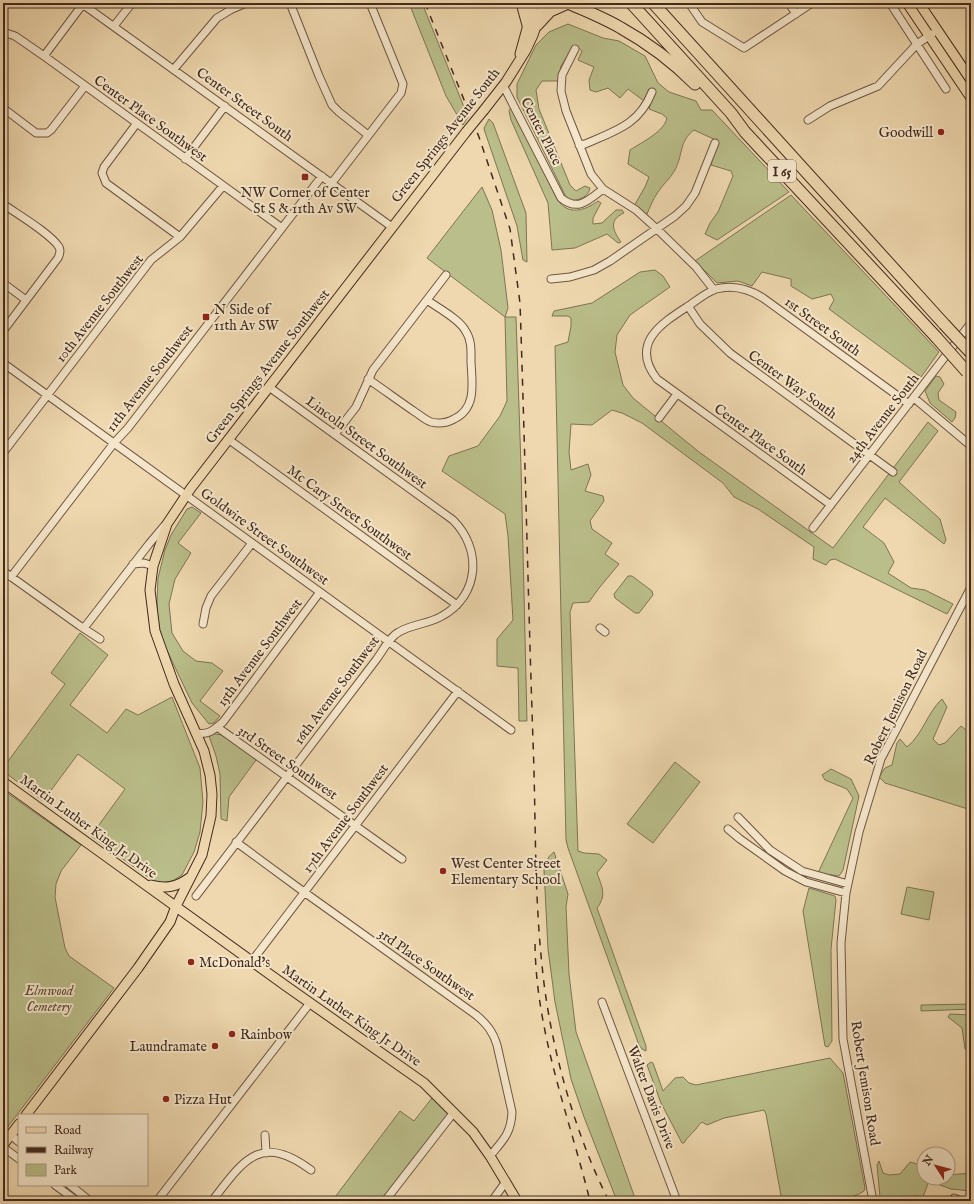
<svg xmlns="http://www.w3.org/2000/svg" width="974" height="1204" viewBox="0 0 974 1204" font-family="'IM FELL English',serif">
	<style>
		.green { fill: #babe8a; stroke: #7e7454 }
		.lines { fill: none; stroke-linecap: round; stroke-linejoin: round }
		.minor-casing { stroke: #6e5642; stroke-width: 9 }
		.major-casing { stroke: #432b1d; stroke-width: 11 }
		.highway-casing { stroke: #432b1d; stroke-width: 13 }
		.minor { stroke: #f5e6cb; stroke-width: 7 }
		.major { stroke: #efd8af; stroke-width: 9 }
		.highway { stroke: #efd8af; stroke-width: 11 }
		.rail { stroke: #432b1d; stroke-width: 1.5; stroke-dasharray: 7 7; stroke-linecap: butt }
		.major-bridge-casing { stroke: #432b1d; stroke-width: 11; stroke-linecap: butt }
		.highway-bridge-casing { stroke: #432b1d; stroke-width: 13; stroke-linecap: butt }
		.major-bridge { stroke: #efd8af; stroke-width: 9 }
		.highway-bridge { stroke: #efd8af; stroke-width: 11 }
		.poi-dot { fill: #8f2418; stroke: #f5e6cb; stroke-width: 1.5 }
		.labels { text-anchor: middle; stroke-width: 4; stroke-linejoin: round; paint-order: stroke }
		.shield { fill: #f5e6cb; stroke: #786351; stroke-width: 1 }
		.shield-label { font-size: 13px; font-weight: bold; fill: #432b1d }
		.street-label { font-size: 14px; fill: #432b1d; stroke: #f5e6cb }
		.poi-label { font-size: 14px; fill: #432b1d; stroke: #f5e6cb; text-anchor: start }
		.park-label { font-size: 14px; font-style: italic; fill: #5b4833; stroke: #f5e6cb }
	</style>
	<rect width="100%" height="100%" fill="#efd8af"/>
	<filter id="stains"><feTurbulence type="fractalNoise" baseFrequency=".005" numOctaves="4"/><feColorMatrix values="0 0 0 0 .2 0 0 0 0 .09 0 0 0 0 .02 0 0 0 .5 -.17"/></filter>
	<radialGradient id="worn" r=".72"><stop offset=".6" stop-color="#630" stop-opacity="0"/><stop offset="1" stop-color="#630" stop-opacity=".3"/></radialGradient>
	<path class="green" d="M409 3H422L468 117 463 125 446 96Z
		M568 24 603 38 619 41 645 56 658 83 669 92 696 101 701 110H712L789 192 717 240 705 234 710 223 718 212 733 176 731 171 711 165 718 141 694 130C679 141 683 155 675 170 670 179 663 184 658 192 653 199 650 207 647 214L634 206 645 187 649 177 628 164 630 150C642 142 664 132 667 118L662 114 649 109 654 93 649 89 644 101 628 89 620 98 608 88 596 92 590 90 589 80 594 67 578 60 582 51 579 48 574 46 561 66 558 81H542L536 90 539 109 570 185 576 191 585 186 590 188C588 197 581 199 572 201L566 197 517 97V84L536 45 549 32Z
		M511 107H512L557 199C568 216 584 211 598 201L601 203 593 218V224L602 223 616 210H622L624 213C608 220 613 231 621 242L618 243 607 234 575 248 552 250 548 203 511 120 509 111Z
		M489 119 493 123 526 213 527 262 523 260 517 226 485 132 484 128Z
		M482 187 492 210 501 250 508 308 505 317H516L521 467 527 721H519L518 668 497 666V639L513 620 508 536 505 514 442 471 449 456 478 446 500 416 507 401 505 317 427 258Z
		M791 195 939 352 921 377 829 309 834 300 831 294 812 299 791 286V279L762 272 752 286 738 281 717 283 695 261Z
		M655 270 663 276 670 287 630 315 617 335 615 352 623 385 633 398 699 452 833 548 928 422 938 431 899 482 940 519 946 540 944 544 885 498 863 527 884 543 894 562 888 573 911 588 925 590 953 604 947 614 835 559 830 560 826 565 813 559 814 547 758 509 734 497 723 483 642 423 622 413 612 410 592 425 571 424 569 452 571 470 588 464 591 475 585 491 603 496 604 501 590 521 592 529 612 543 605 554 619 564 599 588 589 602 573 603 570 612 578 851 584 853 599 854 607 860 597 873C602 887 607 895 597 908L646 1046V1051L642 1049 639 1045 568 848 566 840 555 346 568 342 571 326V318L568 316H552L554 311 592 303 640 272Z
		M936 376 940 377 944 384 938 393 939 400 956 412 955 418 952 422 930 403 925 391Z
		M192 507 201 513 178 543 191 553 175 579 169 604 172 633 183 651 196 661 212 663 223 671 200 701 220 716 214 723 209 724 192 703 163 642 158 625 157 601 158 578 165 550 171 535 187 509Z
		M628 576H632L652 591 653 595 639 613H635L615 598 614 594Z
		M80 633 108 655 70 705 107 733 126 709 138 715 172 697 200 768 203 802 200 832 194 852 182 875 174 880 165 883 155 882 91 836 125 789 78 754 43 801 3 771V768L65 684 51 673Z
		M942 699 947 707 933 739 939 745 945 743 961 726 971 734V810L885 783 879 777 885 768 892 765 897 743 900 739 907 747C923 734 927 713 942 699Z
		M215 734 222 735 256 760 229 797 227 821 221 819 220 774 216 756 209 736Z
		M675 762 700 782 653 843 627 824Z
		M831 769 851 779 859 796 843 870 839 876 818 873 853 798 847 789 825 780 822 775Z
		M3 790 81 845 61 871 56 884 55 897 65 948 69 956 114 988 3 1133Z
		M554 852 568 894 566 907 569 974 576 1032 636 1201H617L584 1117 571 1079 555 1002 548 949 544 870C546 862 547 857 554 852Z
		M907 887 934 892 929 920 901 914Z
		M809 888 835 896 836 900 831 949 832 1041 828 1047 825 1046 803 911Z
		M971 1004V1009L921 1011V1005Z
		M950 1014 971 1015V1047L965 1049 962 1028 948 1017Z
		M830 1058 843 1073 865 1188 864 1191 859 1194 841 1201H782L766 1114 764 1110 724 1118 707 1125 702 1122C698 1125 698 1127 695 1130 691 1135 687 1137 684 1143H682L661 1103 647 1065 651 1062 653 1063 663 1091 675 1078 683 1077 689 1083 696 1085Z
		M432 1098 448 1114 380 1201H332L400 1111 414 1121Z
		M879 1161 883 1173 889 1175 900 1174 910 1162 917 1164 920 1173 924 1174V1178H948V1175L971 1173V1191L951 1189 929 1181 923 1197 914 1196 910 1201H886L880 1197 877 1165Z"/>
	<g class="lines">
		<defs>
			<path id="minor" d="M81 3 392 227
				M290 3 319 76 332 105 339 112 368 135
				M689 3 702 22 744 48 812 3
				M789 3 796 14
				M890 3 946 89
				M114 26 132 3
				M3 32 15 36 44 56 282 228
				M575 49 562 75 561 91 566 111 591 174 603 189 636 210 657 229 696 267 714 290
				M44 56 83 4
				M174 69 217 18 232 9 246 3
				M503 85 561 198C578 212 589 200 603 189
				M3 108 36 133H47L51 130 85 86
				M808 120 830 106 878 86 917 44 932 34
				M137 123 104 167 102 173 106 183 180 237
				M579 145 585 144C615 131 639 125 652 92
				M185 159 225 106
				M331 184 401 93 403 84 370 3
				M3 204C17 214 50 233 59 247 61 251 60 254 58 258L3 331
				M551 279 570 277 594 270 610 261 675 216 686 206 695 193 715 143
				M3 283 26 300
				M688 306 700 324 730 353 893 472
				M3 363 511 730
				M368 379C384 390 399 401 415 412 420 415 425 420 431 422 439 424 447 423 454 419 477 408 472 383 471 362 471 351 472 340 465 330 459 319 438 308 427 300
				M914 398 971 446
				M659 418 677 394
				M335 434 356 407 373 370 446 275
				M228 439 457 605
				M3 453 151 260 180 237 223 186
				M831 505 657 379C629 343 662 323 690 305 697 300 707 292 716 289 732 285 749 289 763 298L909 404
				M813 528 971 323
				M133 564 144 563 153 566
				M3 571 80 626 100 639
				M11 577 114 443 128 428 322 176
				M203 624 206 608 211 596 252 543
				M84 628 149 544 165 525
				M600 628 605 632
				M217 727 402 859
				M196 733C210 735 213 730 223 722L320 592
				M738 817 770 850 802 871 848 884
				M728 829 740 839 785 871 806 882 846 893
				M236 842 304 892 476 1015C487 1024 493 1032 497 1045L512 1112C511 1134 503 1140 490 1156
				M196 896 376 660C383 651 389 637 399 632 412 624 429 624 442 616 480 595 482 549 453 520L269 387
				M252 961 458 691
				M602 1002 677 1201
				M11 1135 19 1142
				M265 1135 266 1153
				M3 1147 19 1159
				M55 1185 77 1201
				M70 1185 90 1201
				M157 1201 310 1003
				M212 1201C243 1161 260 1132 311 1170
				M385 1201 454 1112
				M492 1201 505 1183
				M873 1201 843 1039 841 943 846 893 859 832 881 759 971 587
				M952 1201 954 1198 961 1201"/>
			<path id="major" d="M907 3 971 98
				M919 3 971 80
				M520 54 534 3
				M484 110 506 82 526 50 533 35 544 3
				M3 782 286 986 424 1083 473 1132 490 1156 517 1201
				M151 885C166 889 177 887 189 878
				M26 1115 138 968 170 922 176 906 202 855 211 816 212 794 210 775 204 751 174 684 155 631 150 590 153 566 167 524 191 488 466 132
				M3 1145 19 1124"/>
			<path id="highway" d="M522 3 528 25
				M568 3C586 11 604 18 621 28 648 43 673 62 695 84
				M631 3 731 113 745 132 936 337
				M653 3 944 324
				M537 25 550 11 568 3"/>
		</defs>
		<use href="#minor" class="minor-casing"/>
		<use href="#major" class="major-casing"/>
		<use href="#highway" class="highway-casing"/>
		<use href="#minor" class="minor"/>
		<use href="#major" class="major"/>
		<use href="#highway" class="highway"/>
		<path class="rail" d="M425 3 479 137 510 229 520 303C525 449 528 595 533 741 536 815 534 890 542 965 549 1041 574 1133 609 1201
			M535 944C536 1033 569 1116 590 1201"/>
		<defs>
			<path id="major-bridge" d="M466 132 484 110"/>
			<path id="highway-bridge" d="M944 324 971 353
				M936 337 967 372"/>
		</defs>
		<use href="#major-bridge" class="major-bridge-casing"/>
		<use href="#highway-bridge" class="highway-bridge-casing"/>
		<use href="#major-bridge" class="major-bridge"/>
		<use href="#highway-bridge" class="highway-bridge"/>
	</g>
	<g class="poi-dot">
		<circle cx="941" cy="132" r="4"/>
		<rect x="301" y="173" width="8" height="8" rx="2"/>
		<rect x="202" y="313" width="8" height="8" rx="2"/>
		<circle cx="443" cy="871" r="4"/>
		<circle cx="191" cy="962" r="4"/>
		<circle cx="232" cy="1034" r="4"/>
		<circle cx="215" cy="1046" r="4"/>
		<circle cx="166" cy="1099" r="4"/>
	</g>
	<g class="labels">
		<rect class="shield" x="768" y="160" width="28" height="22" rx="3"/>
		<g class="shield-label">
			<text x="782" y="176">I 65</text>
		</g>
		<g class="street-label">
			<text transform="translate(245 104) rotate(36)" y="5">Center Street South</text>
			<text transform="translate(151 118) rotate(36)" y="5">Center Place Southwest</text>
			<text transform="translate(542 131) rotate(63)" y="5">Center Place</text>
			<text transform="translate(445 135) rotate(-52)" y="5">Green Springs Avenue South</text>
			<text transform="translate(99 308) rotate(-52)" y="5">10th Avenue Southwest</text>
			<text transform="translate(823 326) rotate(36)" y="5">1st Street South</text>
			<text transform="translate(267 366) rotate(-52)" y="5">Green Springs Avenue Southwest</text>
			<text transform="translate(149 378) rotate(-52)" y="5">11th Avenue Southwest</text>
			<text transform="translate(793 384) rotate(36)" y="5">Center Way South</text>
			<text transform="translate(882 418) rotate(-52)" y="5">24th Avenue South</text>
			<text transform="translate(761 439) rotate(36)" y="5">Center Place South</text>
			<text transform="translate(367 442) rotate(36)" y="5">Lincoln Street Southwest</text>
			<text transform="translate(350 512) rotate(36)" y="5">Mc Cary Street Southwest</text>
			<text transform="translate(265 536) rotate(36)" y="5">Goldwire Street Southwest</text>
			<text transform="translate(259 652) rotate(-53)" y="5">15th Avenue Southwest</text>
			<text transform="translate(336 690) rotate(-53)" y="5">16th Avenue Southwest</text>
			<text transform="translate(895 707) rotate(-64)" y="5">Robert Jemison Road</text>
			<text transform="translate(288 762) rotate(35)" y="5">3rd Street Southwest</text>
			<text transform="translate(345 818) rotate(-53)" y="5">17th Avenue Southwest</text>
			<text transform="translate(89 826) rotate(36)" y="5">Martin Luther King Jr Drive</text>
			<text transform="translate(427 964) rotate(35)" y="5">3rd Place Southwest</text>
			<text transform="translate(352 1015) rotate(35)" y="5">Martin Luther King Jr Drive</text>
			<text transform="translate(866 1083) rotate(81)" y="5">Robert Jemison Road</text>
			<text transform="translate(652 1097) rotate(69)" y="5">Walter Davis Drive</text>
		</g>
		<g class="poi-label">
			<text x="933" y="137" text-anchor="end">Goodwill</text>
			<text x="305" y="197" text-anchor="middle">NW Corner of Center<tspan x="305" dy="16">St S &amp; 11th Av SW</tspan></text>
			<text x="214" y="314">N Side of<tspan x="214" dy="16">11th Av SW</tspan></text>
			<text x="451" y="868">West Center Street<tspan x="451" dy="16">Elementary School</tspan></text>
			<text x="199" y="967">McDonald's</text>
			<text x="240" y="1039">Rainbow</text>
			<text x="207" y="1051" text-anchor="end">Laundramate</text>
			<text x="174" y="1104">Pizza Hut</text>
		</g>
		<g class="park-label">
			<text x="49" y="995">Elmwood<tspan x="49" dy="16">Cemetery</tspan></text>
		</g>
	</g>
	<rect width="974" height="1204" fill="none" stroke="#efd8af" stroke-width="16"/>
	<rect x="4" y="4" width="966" height="1196" fill="none" stroke="#432b1d" stroke-width="2"/>
	<rect x="8" y="8" width="958" height="1188" fill="none" stroke="#432b1d"/>
	<rect x="18" y="1114" width="130" height="72" fill="#f5e6cb" stroke="#ae9b85"/>
	<rect x="26" y="1127" width="20" height="6" fill="#efd8af" stroke="#ae9b85"/>
	<text x="54" y="1134" font-size="12" fill="#432b1d">Road</text>
	<rect x="26" y="1147" width="20" height="6" fill="#432b1d" stroke="#ae9b85"/>
	<text x="54" y="1154" font-size="12" fill="#432b1d">Railway</text>
	<rect x="26" y="1164" width="20" height="12" fill="#babe8a" stroke="#ae9b85"/>
	<text x="54" y="1174" font-size="12" fill="#432b1d">Park</text>
	<g transform="translate(936 1166) rotate(306)"><circle r="19" fill="#f5e6cb" stroke="#ae9b85"/>
	<path d="M0-3L7 15L0 10L-7 15Z" fill="#8f2418"/>
	<text y="-6" font-size="11" font-weight="bold" text-anchor="middle" fill="#432b1d">N</text>
	</g>
	<rect width="100%" height="100%" filter="url(#stains)"/>
	<rect width="100%" height="100%" fill="url(#worn)"/>
</svg>
